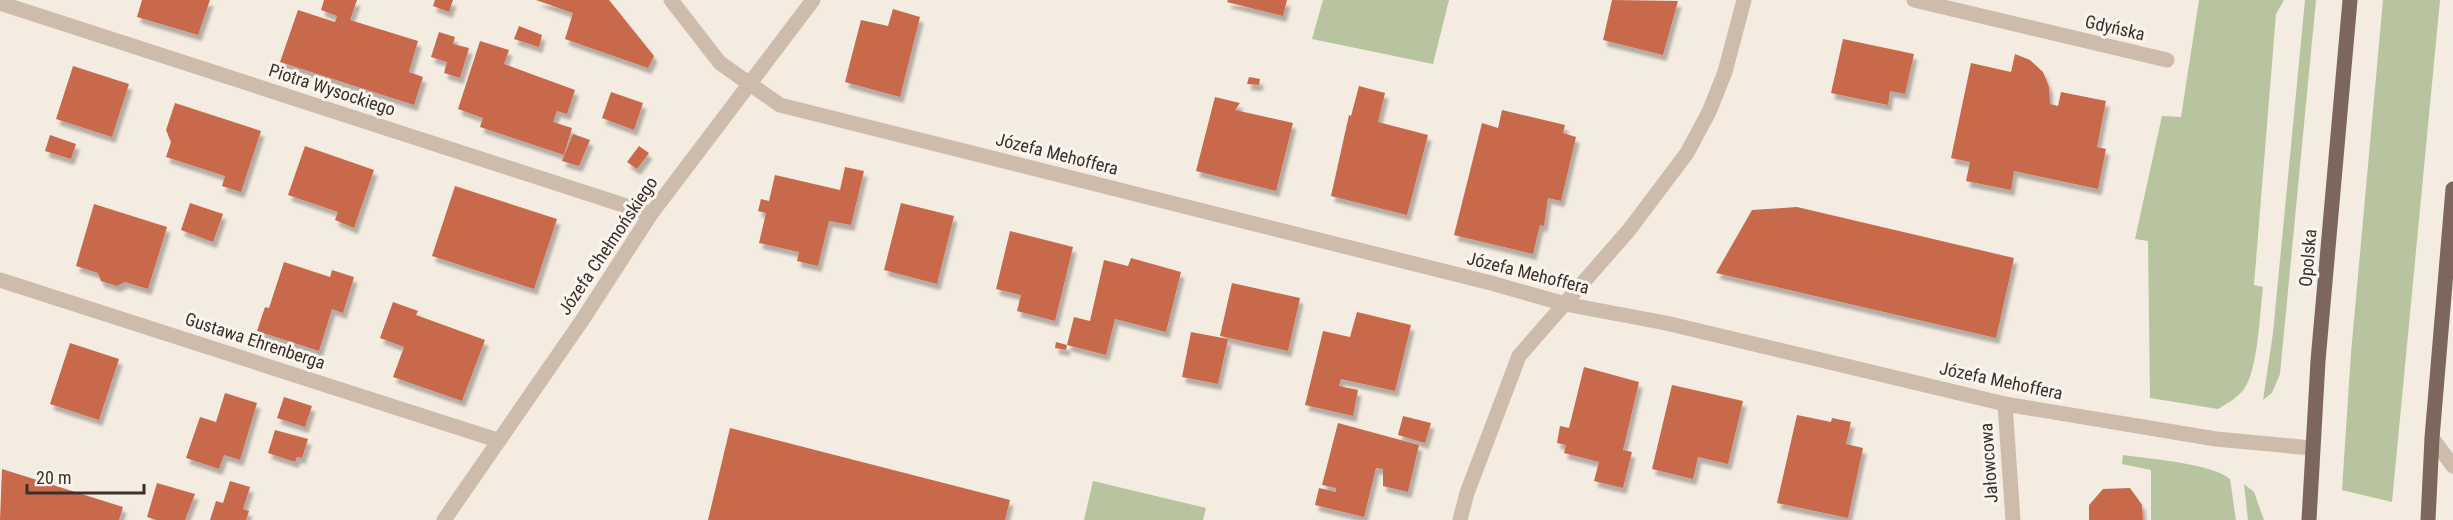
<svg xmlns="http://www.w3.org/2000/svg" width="2453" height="520" viewBox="0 0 2453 520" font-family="'Roboto Condensed',sans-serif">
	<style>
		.green { fill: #b8c4a0 }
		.building { fill: #c8694b; filter: url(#shadow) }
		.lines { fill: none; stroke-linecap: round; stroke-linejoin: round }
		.minor { stroke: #cdbbac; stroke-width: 15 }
		.major { stroke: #7d675c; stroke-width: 15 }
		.labels { text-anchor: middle; stroke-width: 6; stroke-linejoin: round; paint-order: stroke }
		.street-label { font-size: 18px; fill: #3b302b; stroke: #fbf5ee }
	</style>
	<defs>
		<filter id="shadow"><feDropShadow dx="3.5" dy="6" stdDeviation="1.5" flood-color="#0004"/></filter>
	</defs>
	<rect width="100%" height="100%" fill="#f4ebe1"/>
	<path class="green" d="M1323 0H1449L1433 64 1312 39Z
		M2199 0H2284L2276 14 2254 285 2263 287C2260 312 2258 370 2244 389 2237 398 2228 403 2218 409L2150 398 2148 241 2135 239 2162 116 2181 117Z
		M2305 0H2316L2280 374 2272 393 2263 400 2273 333Z
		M2383 0H2440L2392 502 2342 490 2351 353Z
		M2123 455C2149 459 2211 463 2230 479L2236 520H2151V470L2122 464Z
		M1093 481 1206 508 1203 520H1084Z
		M2244 484 2254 492 2264 520H2248Z"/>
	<path class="building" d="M142 0H210L198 35 137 17Z
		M324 0H357L350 20 418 41 409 72 423 77 414 105 280 62 298 10 335 22 337 16 321 10Z
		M435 0H453L449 12 433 6Z
		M536 0H609L654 56 648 68 565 39 573 13Z
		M1228 0H1287L1283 16 1227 2Z
		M1612 0 1678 1 1663 55 1603 40Z
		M893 9 920 17 900 97 845 82 861 20 888 26Z
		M519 26 542 35 539 47 514 39Z
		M439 32 455 37 453 44 469 48 460 78 444 73 447 62 431 57Z
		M1843 39 1914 54 1905 94 1890 91 1888 105 1831 93Z
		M480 41 509 50 504 64 575 90 567 114 557 111 553 122 572 128 564 155 480 127 483 118 458 109Z
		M2015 54 2030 60 2043 72 2049 87 2050 104 2058 106 2061 92 2106 101 2097 147 2106 149 2098 189 2014 171 2011 190 1966 181 1970 162 1951 158 1971 63 2011 72Z
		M73 66 129 84 112 137 56 119Z
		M1249 77 1260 79 1259 85 1247 84Z
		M1359 86 1385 93 1378 122 1428 135 1407 215 1331 196 1349 115 1351 116Z
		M611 92 643 103 634 130 602 118Z
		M1215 97 1240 103 1235 110 1293 123 1276 191 1196 171Z
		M175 103 261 131 241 192 222 186 225 176 166 157 171 142 166 130Z
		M1502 110 1565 125 1563 133 1576 137 1561 201 1548 198 1544 226 1540 225 1533 254 1454 235 1482 123 1498 128Z
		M573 134 590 140 579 166 562 161Z
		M50 135 76 144 71 159 45 151Z
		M305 146 374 170 354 228 335 220 338 212 288 195Z
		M639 146 649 153 637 169 627 162Z
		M845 167 864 171 851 225 829 221 818 266 797 261 799 252 759 243 766 213 758 211 761 199 769 201 775 175 840 190Z
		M455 186 557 219 534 289 432 256Z
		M190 203 223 214 213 242 181 230Z
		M901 203 954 216 937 284 884 270Z
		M94 204 167 227 148 289 125 282 117 286 101 281 98 273 76 266Z
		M1797 207 2014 258 1996 338 1716 273 1752 210Z
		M1010 231 1073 247 1055 321 1017 311 1021 295 996 289Z
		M1131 258 1181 272 1166 332 1115 319 1106 355 1067 345 1074 317 1090 321 1104 260 1128 266Z
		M284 262 330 277 332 270 354 277 343 313 332 309 319 351 257 331 265 307 269 308Z
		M1232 283 1300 298 1288 351 1220 336Z
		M393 302 418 311 416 315 485 340 462 401 393 377 404 347 380 338Z
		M1357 312 1411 325 1395 391 1341 379 1339 386 1358 390 1353 416 1305 405 1323 331 1350 337Z
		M1191 332 1228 339 1218 384 1182 377Z
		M1056 342 1067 345 1066 350 1055 348Z
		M70 343 119 359 99 420 50 404Z
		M1584 367 1639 382 1623 450 1632 452 1623 488 1594 481 1599 462 1564 453 1566 445 1557 443 1560 426 1569 428Z
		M1672 385 1743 401 1728 464 1698 457 1693 479 1652 469Z
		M225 393 257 403 240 460 224 455 219 469 186 458 200 417 216 422Z
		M284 397 312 406 305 427 277 418Z
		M1797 415 1831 422 1832 418 1851 422 1846 444 1863 448 1848 518 1777 503Z
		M1403 416 1431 423 1425 443 1398 435Z
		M1338 423 1419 445 1408 492 1383 486V469L1376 468 1364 517 1315 505 1319 488 1336 492V488L1322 485Z
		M730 428 1010 500 1005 520H708Z
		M275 430 308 439 302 458 297 457 295 462 268 453Z
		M2 469 123 507 119 520H0Z
		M230 481 250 487 243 509 249 511 246 520H210L216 501 223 503Z
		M157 483 195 494 185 520H157L147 517Z
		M2130 488 2142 505 2143 520H2089V505L2103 489Z"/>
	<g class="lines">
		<path class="minor" d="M671 0 720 63 780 105 1491 283 1565 304 1666 323 2005 404 2216 439 2311 448
			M1914 0 2167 60
			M0 3 651 214
			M0 280 497 440
			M2005 404 2013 520
			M2432 438 2453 466
			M444 520 583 319 651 214 813 0
			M1460 520 1467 493 1519 356 1629 230 1687 153 1709 112 1725 72 1744 0"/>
		<path class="major" d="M2309 520 2318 361 2350 0
			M2428 520 2432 438 2453 189"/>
	</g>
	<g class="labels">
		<g class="street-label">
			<text transform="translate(2115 28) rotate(13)" y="6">Gdyńska</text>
			<text transform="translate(332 90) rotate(18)" y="6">Piotra Wysockiego</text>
			<text transform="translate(1057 154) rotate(14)" y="6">Józefa Mehoffera</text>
			<text transform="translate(608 246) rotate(-56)" y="6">Józefa Chełmońskiego</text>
			<text transform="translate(2308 258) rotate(-85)" y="6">Opolska</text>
			<text transform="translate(1528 273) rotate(14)" y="6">Józefa Mehoffera</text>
			<text transform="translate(255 341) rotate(18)" y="6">Gustawa Ehrenberga</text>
			<text transform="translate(2001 381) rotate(12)" y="6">Józefa Mehoffera</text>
			<text transform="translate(1989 463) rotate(-94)" y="6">Jałowcowa</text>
		</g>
	</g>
	<path d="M27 484v9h117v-9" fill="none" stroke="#3b302b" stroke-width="3"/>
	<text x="36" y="484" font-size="18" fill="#3b302b" stroke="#fbf5ee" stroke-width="4.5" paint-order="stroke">20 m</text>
</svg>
